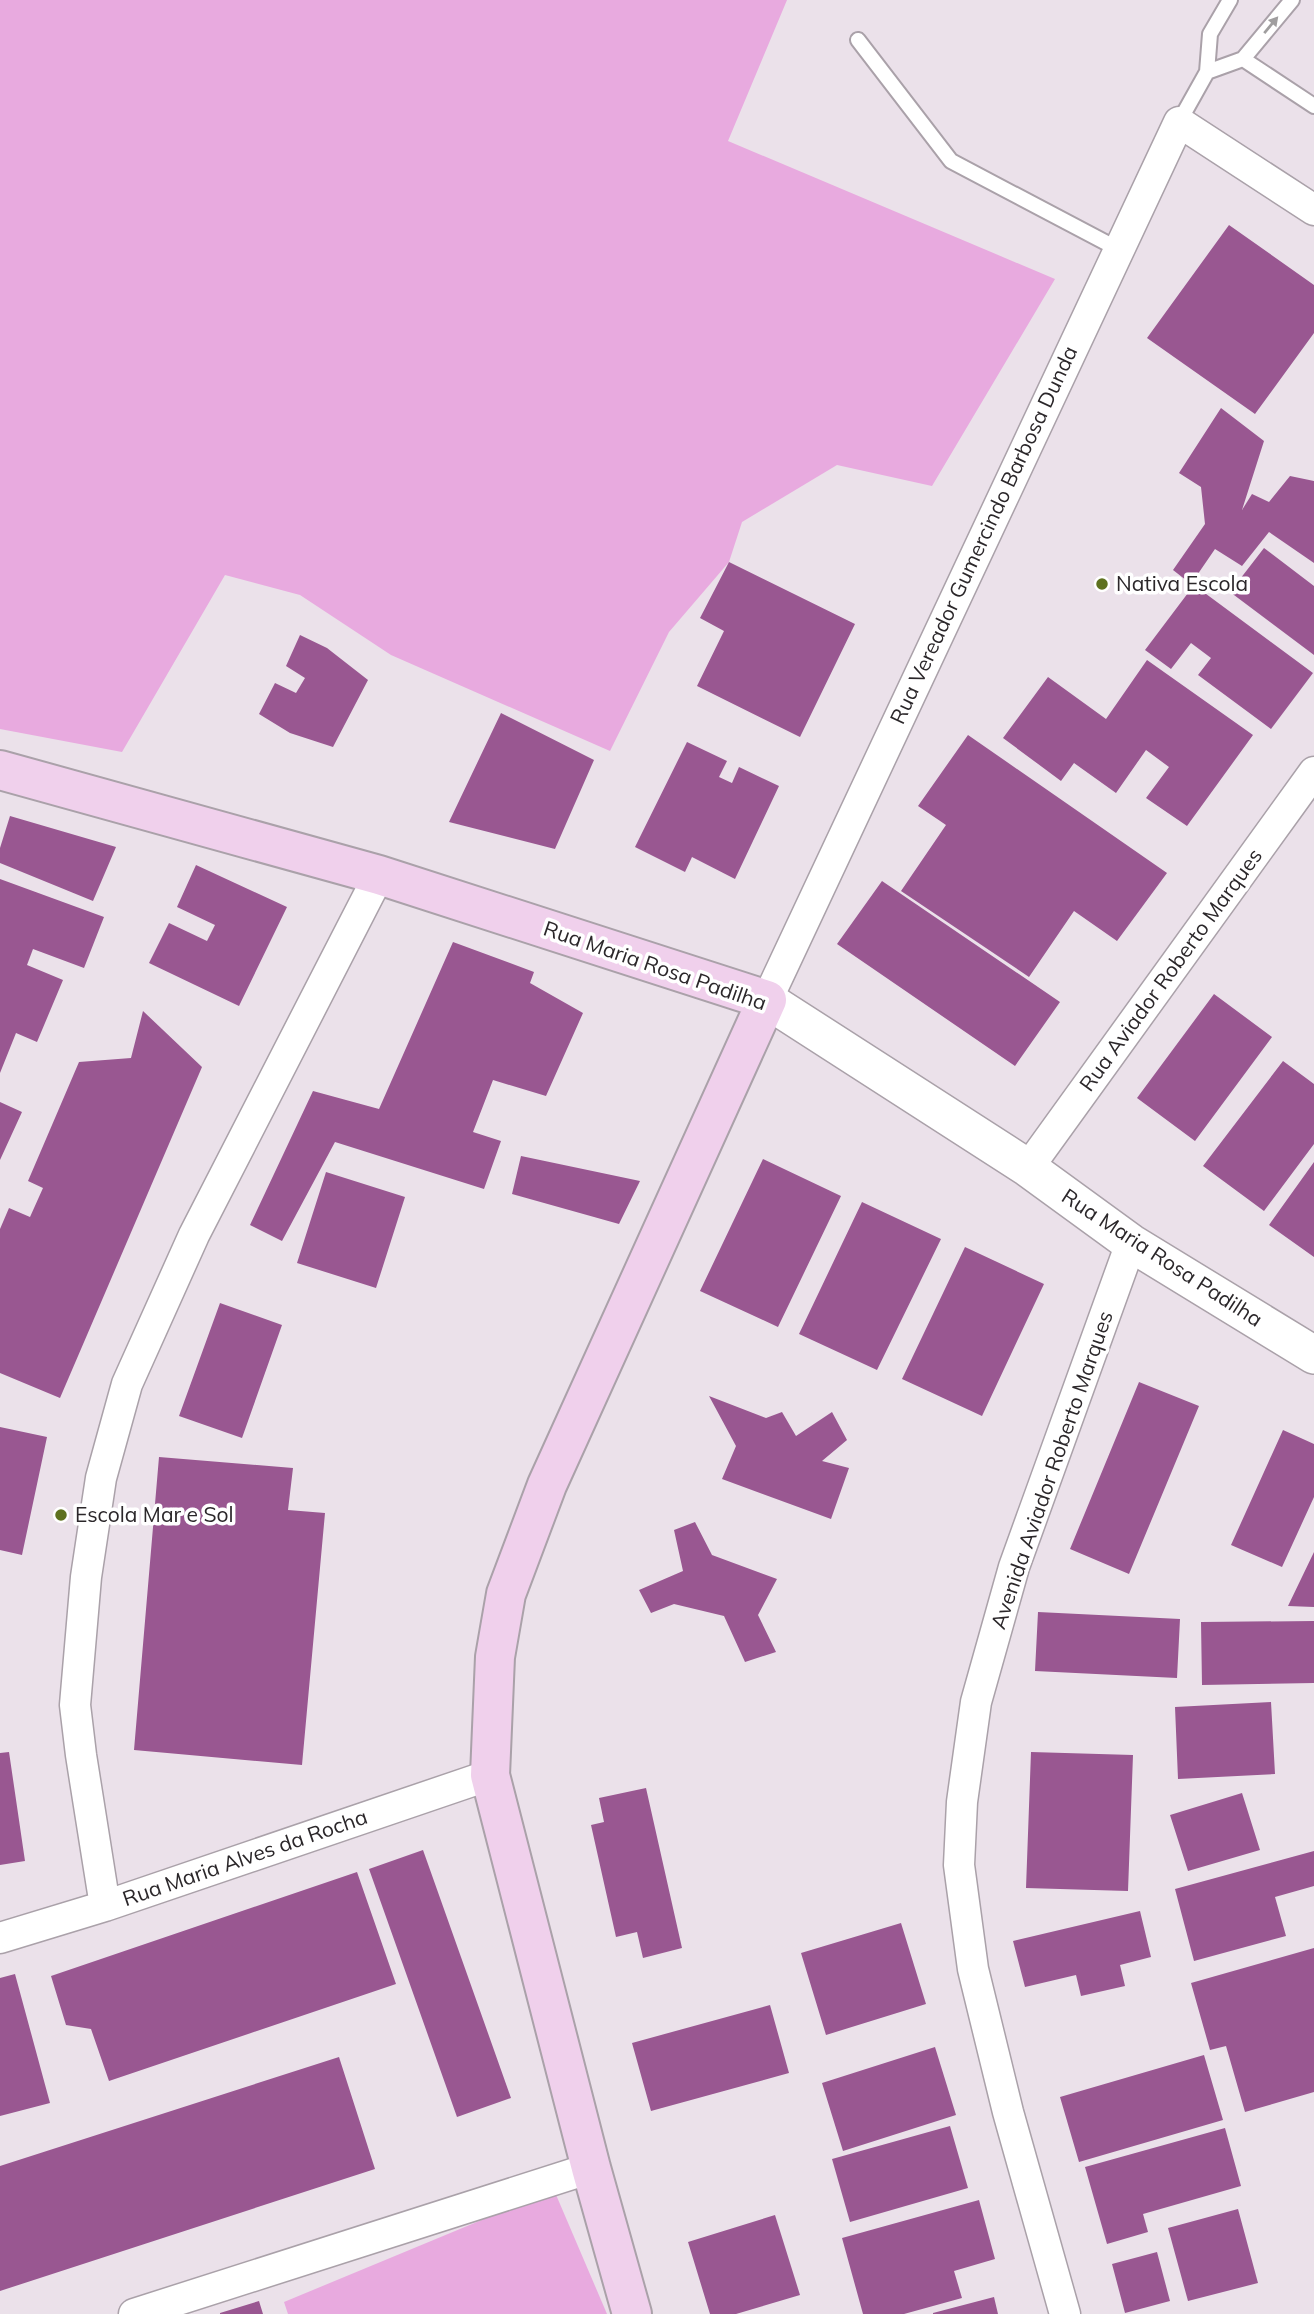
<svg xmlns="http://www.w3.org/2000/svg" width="1314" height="2314" viewBox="0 0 1314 2314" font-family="Mulish,sans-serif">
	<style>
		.green { fill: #e8aadf }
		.building { fill: #995791 }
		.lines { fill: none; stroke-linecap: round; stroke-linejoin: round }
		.service-casing { stroke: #aaa1a9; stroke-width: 18 }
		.minor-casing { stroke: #aaa1a9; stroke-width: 33 }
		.tertiary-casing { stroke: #aaa1a9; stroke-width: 40 }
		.secondary-casing { stroke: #aaa1a9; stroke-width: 42 }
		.service { stroke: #fff; stroke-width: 14 }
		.minor { stroke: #fff; stroke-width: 30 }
		.tertiary { stroke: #fff; stroke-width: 37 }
		.secondary { stroke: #f0d0ec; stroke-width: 38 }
		.oneway { fill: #a09e9f }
		.poi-dot { fill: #5e711f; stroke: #fff; stroke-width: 2.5 }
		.labels { text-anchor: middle; stroke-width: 7; stroke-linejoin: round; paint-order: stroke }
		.street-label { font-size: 21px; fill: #2b272a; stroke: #fff }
		.poi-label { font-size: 21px; fill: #2b272a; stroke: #fff; text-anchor: start }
	</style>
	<rect width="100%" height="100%" fill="#ebe1ea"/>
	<path class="green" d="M0 0H787L728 141 1055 279 932 486 837 465 742 522 729 562 669 632 610 751 391 655 300 595 225 575 122 752 0 729Z
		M554 2190 607 2314H288L284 2302Z"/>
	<path class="building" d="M1229 225 1314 285V333L1255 414 1147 338Z
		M1221 408 1264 441 1242 510 1252 494 1269 502 1290 476 1314 481V563L1269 532 1242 566 1215 549 1191 584 1173 570 1205 524 1201 487 1179 473Z
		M1264 548 1314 586V655L1230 592Z
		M729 562 855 624 800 737 697 686 724 631 700 618Z
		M1194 585 1313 673 1271 729 1198 675 1211 658 1191 643 1171 669 1145 650Z
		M300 635 327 648 368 680 333 747 290 733 259 714 275 683 296 693 305 678 286 666Z
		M1147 660 1253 735 1187 826 1146 798 1169 767 1146 750 1116 793 1074 763 1061 781 1003 738 1048 677 1106 719Z
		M501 713 594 760 555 849 449 822Z
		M968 735 1167 873 1117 941 1074 911 1029 977 901 891 946 825 918 806Z
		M687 742 727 761 719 777 732 783 739 767 779 786 735 879 692 857 685 872 635 847Z
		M10 816 116 847 93 901 0 863V848Z
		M196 865 287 907 239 1006 149 963 169 923 207 941 215 925 177 907Z
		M0 879 104 917 84 968 33 949 27 965 63 980 37 1042 16 1033 0 1073Z
		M882 881 1060 1002 1015 1066 837 944Z
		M453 942 534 972 530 983 583 1013 546 1096 493 1080 473 1132 501 1141 484 1189 335 1142 282 1241 250 1225 313 1091 379 1109Z
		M1214 994 1272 1037 1195 1141 1137 1098Z
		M143 1011 202 1067 60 1398 0 1373V1229L9 1208 30 1217 43 1188 28 1181 79 1062 131 1058Z
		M1283 1061 1314 1084V1144L1264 1211 1203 1166Z
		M0 1102 22 1112 0 1160Z
		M521 1156 640 1181 619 1224 512 1194Z
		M763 1159 841 1196 778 1327 700 1291Z
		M1314 1162V1257L1269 1225Z
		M326 1172 405 1197 376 1288 297 1263Z
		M862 1202 941 1239 877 1370 799 1334Z
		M965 1247 1044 1284 982 1416 902 1379Z
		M220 1303 282 1325 242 1438 179 1416Z
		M1139 1382 1199 1406 1129 1574 1070 1549Z
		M709 1396 766 1418 782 1412 796 1436 832 1412 847 1440 822 1461 849 1468 831 1519 722 1479 736 1446Z
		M0 1427 47 1437 22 1555 0 1550Z
		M1283 1430 1314 1444V1497L1282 1567 1231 1545Z
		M159 1457 293 1468 288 1510 325 1513 302 1765 134 1750Z
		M695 1522 712 1555 777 1579 758 1615 776 1652 745 1662 724 1616 674 1604 651 1613 639 1590 683 1571 674 1530Z
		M1314 1552V1607L1288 1606Z
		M1038 1612 1180 1619 1177 1678 1035 1671Z
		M1314 1621V1683L1202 1685 1201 1622Z
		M1271 1702 1275 1774 1178 1779 1175 1707Z
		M9 1752 25 1861 0 1865V1753Z
		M1031 1752 1133 1755 1128 1891 1026 1888Z
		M646 1788 682 1948 643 1958 637 1932 616 1937 591 1825 604 1822 599 1798Z
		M1242 1793 1260 1850 1188 1871 1170 1815Z
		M423 1850 511 2098 457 2117 369 1869Z
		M1314 1851V1886L1275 1897 1286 1936 1194 1961 1175 1889Z
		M357 1872 396 1984 109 2081 91 2029 66 2025 51 1976Z
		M1140 1911 1151 1957 1120 1965 1125 1986 1081 1996 1076 1975 1025 1987 1013 1941Z
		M901 1923 926 2004 826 2035 801 1953Z
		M1314 1948V2092L1245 2112 1226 2046 1210 2050 1191 1983Z
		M15 1974 50 2103 0 2116V1978Z
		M770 2005 789 2073 651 2111 632 2043Z
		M935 2047 956 2115 843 2151 822 2083Z
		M1204 2055 1223 2120 1079 2162 1060 2097Z
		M339 2057 375 2169 0 2291V2166Z
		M950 2126 968 2188 850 2222 832 2159Z
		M1225 2128 1241 2186 1143 2214 1148 2232 1107 2244 1085 2167Z
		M979 2200 995 2259 954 2271 962 2298 904 2314H863L842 2238Z
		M1238 2209 1258 2283 1188 2301 1168 2228Z
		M775 2215 800 2295 736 2314H710L688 2242Z
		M1157 2252 1170 2301 1125 2313 1112 2264Z
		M994 2297 998 2314H933V2313Z
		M259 2301 263 2314H220V2313Z"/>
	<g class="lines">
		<defs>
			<path id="service" d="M858 40 951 161 1118 249
				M1243 59 1314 106
				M1207 72 1243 59 1292 0
				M1179 122 1207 72 1210 34 1230 0"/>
			<path id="minor" d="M767 1000 1179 122 1314 210
				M1028 1168 1314 772
				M105 1906 81 1755 75 1705 86 1577 101 1478 127 1384 194 1235 379 875
				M0 1938 105 1906 490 1775
				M134 2314 591 2168
				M1065 2314 1008 2112 973 1969 959 1865 962 1802 976 1702 1014 1567 1131 1243"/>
			<path id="tertiary" d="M767 1000 1028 1168 1131 1243 1314 1355"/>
			<path id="secondary" d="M0 770 379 875 767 1000 547 1485 506 1594 495 1657 490 1775 591 2168 632 2314"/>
		</defs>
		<use href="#service" class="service-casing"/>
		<use href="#minor" class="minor-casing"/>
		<use href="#tertiary" class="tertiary-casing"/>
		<use href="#secondary" class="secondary-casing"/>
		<use href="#service" class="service"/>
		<use href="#minor" class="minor"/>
		<use href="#tertiary" class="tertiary"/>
		<use href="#secondary" class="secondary"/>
	</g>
	<defs><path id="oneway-solid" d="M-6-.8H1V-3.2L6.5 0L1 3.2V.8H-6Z" transform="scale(1.75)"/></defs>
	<use class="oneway" href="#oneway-solid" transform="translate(1271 25) rotate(-50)"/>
	<g class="poi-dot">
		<circle cx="1102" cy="584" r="7"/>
		<circle cx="61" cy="1515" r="7"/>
	</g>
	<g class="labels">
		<g class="street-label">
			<text transform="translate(984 535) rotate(-65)" y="7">Rua Vereador Gumercindo Barbosa Dunda</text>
			<text transform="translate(655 966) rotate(19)" y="7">Rua Maria Rosa Padilha</text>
			<text transform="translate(1171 970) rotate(-54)" y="7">Rua Aviador Roberto Marques</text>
			<text transform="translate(1162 1258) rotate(33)" y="7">Rua Maria Rosa Padilha</text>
			<text transform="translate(1052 1470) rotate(-71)" y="7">Avenida Aviador Roberto Marques</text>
			<text transform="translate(245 1858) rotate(-19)" y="7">Rua Maria Alves da Rocha</text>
		</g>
		<g class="poi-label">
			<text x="1116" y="591">Nativa Escola</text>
			<text x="75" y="1522">Escola Mar e Sol</text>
		</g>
	</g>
</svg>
